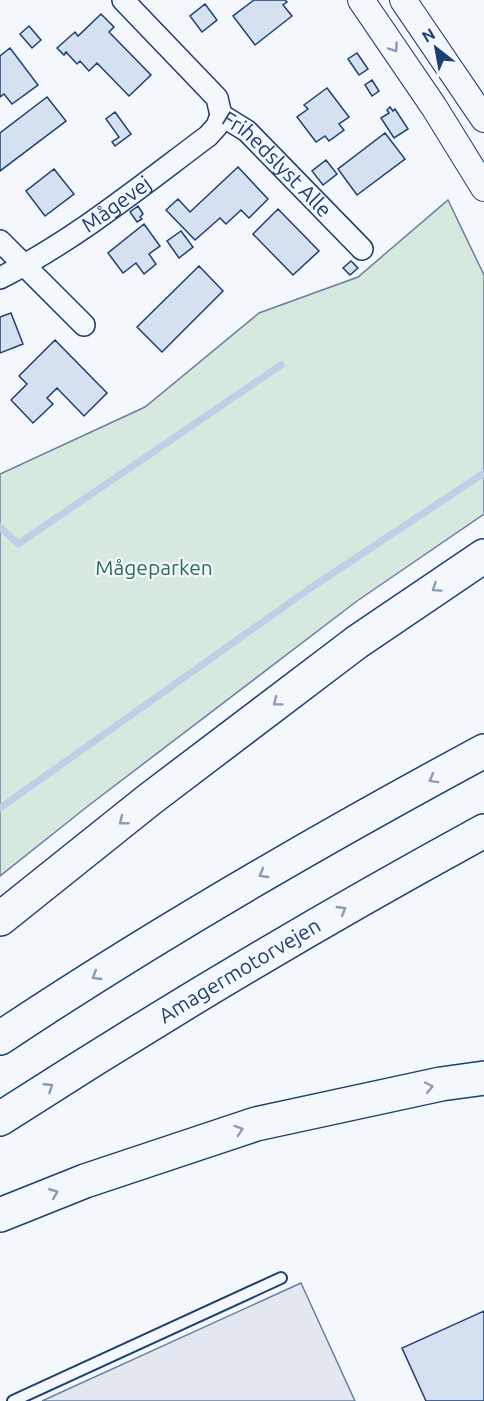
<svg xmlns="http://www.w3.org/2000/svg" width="484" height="1401" viewBox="0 0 484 1401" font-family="Ubuntu,sans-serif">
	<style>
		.green { fill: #d7e8df; stroke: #687fa3; stroke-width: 1.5 }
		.parking { fill: #e3e8f0; stroke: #687fa3; stroke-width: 1.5 }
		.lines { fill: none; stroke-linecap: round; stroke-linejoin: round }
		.stream { stroke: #bed0e5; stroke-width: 7 }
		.building { fill: #d5e0f0; stroke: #1d3f73; stroke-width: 1.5 }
		.service-casing { stroke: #1d3f73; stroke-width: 14 }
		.minor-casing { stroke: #1d3f73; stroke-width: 24 }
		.tertiary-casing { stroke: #1d3f73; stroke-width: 28 }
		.motorway-casing { stroke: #1d3f73; stroke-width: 36 }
		.service { stroke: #f4f7fb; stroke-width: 10 }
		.minor { stroke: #f4f7fb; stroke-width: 21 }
		.tertiary { stroke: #f4f7fb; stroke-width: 26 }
		.motorway { stroke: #f4f7fb; stroke-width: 33 }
		.oneway { stroke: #889bb7 }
		.labels { text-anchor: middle; stroke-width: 4.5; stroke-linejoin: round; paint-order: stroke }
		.street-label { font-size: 21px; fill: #1d3f73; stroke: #f4f7fb }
		.park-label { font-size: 21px; fill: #2c6c60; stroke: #f4f7fb }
	</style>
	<rect width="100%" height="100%" fill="#f4f7fb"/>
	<path class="green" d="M448 200 484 275V514L357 601 88 806 0 876V474L145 407 259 313 358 277Z"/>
	<path class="parking" d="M301 1283 355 1401H42Z"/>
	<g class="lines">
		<path class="stream" d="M0 527 18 544 281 365
			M0 808 309 589 484 473"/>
	</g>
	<path class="building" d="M254 0H285L287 2 283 5 292 16 255 45 233 16Z
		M205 4 217 20 202 32 190 16Z
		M101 14 114 27 109 32 151 75 129 96 97 63 89 71 80 61 77 64 66 52 64 55 57 48 75 32 78 36Z
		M29 26 41 40 32 48 20 34Z
		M10 48 38 85 12 104 4 94 0 97V56Z
		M357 53 368 69 359 75 348 59Z
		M372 80 379 91 372 96 365 85Z
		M327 88 349 117 339 124 344 130 329 141 325 136 316 142 297 117 308 109 304 105Z
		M47 97 66 121 0 171V133Z
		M390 107 393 111 395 109 408 129 394 138 381 118 389 113 387 110Z
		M115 112 131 134 115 146 112 142 119 137 106 119Z
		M385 133 405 159 357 195 338 169Z
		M326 160 337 174 323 185 312 171Z
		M238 167 268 199 249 218 241 210 226 224 220 218 195 240 166 210 178 199 190 212Z
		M54 169 74 194 45 216 26 191Z
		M138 206 143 214 140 217 142 219 137 222 130 212Z
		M278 209 319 251 293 275 253 234Z
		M144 224 160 246 149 254 156 264 144 274 136 263 123 273 108 253Z
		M181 231 193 247 179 258 167 241Z
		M351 261 358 268 350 275 343 268Z
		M199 266 223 291 162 352 137 327Z
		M11 313 23 344 0 353V317Z
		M55 340 107 393 84 416 57 388 47 398 53 404 33 423 11 400 27 384 19 376Z
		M484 1311V1401H426L402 1348Z"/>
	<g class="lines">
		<defs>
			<path id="service" d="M13 1401 281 1278"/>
			<g id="minor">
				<path id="s1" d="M123 0 217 98 221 115 247 131 362 249"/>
				<path d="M0 241 84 325"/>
				<path id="s2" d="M0 278C75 240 141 186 208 136L217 126 221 115"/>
			</g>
			<path id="tertiary" d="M361 0 434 107 484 188
				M403 0 484 119"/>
			<g id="motorway">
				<path d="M0 919 150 799 357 642 484 556"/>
				<path d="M0 1038C156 934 319 840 484 751"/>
				<path id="s3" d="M0 1119C158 1017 319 921 484 831"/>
				<path d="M0 1215 85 1181 256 1124 441 1084 484 1078"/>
			</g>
		</defs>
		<use href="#service" class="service-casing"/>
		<use href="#minor" class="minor-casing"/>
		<use href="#tertiary" class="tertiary-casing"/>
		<use href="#motorway" class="motorway-casing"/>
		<use href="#service" class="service"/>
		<use href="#minor" class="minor"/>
		<use href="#tertiary" class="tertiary"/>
		<use href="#motorway" class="motorway"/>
	</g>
	<defs><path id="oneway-chevron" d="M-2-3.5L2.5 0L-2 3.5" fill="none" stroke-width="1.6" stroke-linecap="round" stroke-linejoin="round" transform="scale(1.5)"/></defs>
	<g class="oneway">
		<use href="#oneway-chevron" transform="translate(394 48) rotate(56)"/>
		<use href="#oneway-chevron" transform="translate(436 588) rotate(146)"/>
		<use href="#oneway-chevron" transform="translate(277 702) rotate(143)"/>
		<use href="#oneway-chevron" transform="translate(433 779) rotate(151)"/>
		<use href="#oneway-chevron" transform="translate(123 821) rotate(141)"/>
		<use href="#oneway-chevron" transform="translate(263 874) rotate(150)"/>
		<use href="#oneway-chevron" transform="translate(342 910) rotate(-30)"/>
		<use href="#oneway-chevron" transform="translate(96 976) rotate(149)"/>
		<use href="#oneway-chevron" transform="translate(49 1087) rotate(-33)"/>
		<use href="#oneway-chevron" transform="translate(429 1087) rotate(-12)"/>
		<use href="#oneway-chevron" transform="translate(239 1130) rotate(-18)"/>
		<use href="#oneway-chevron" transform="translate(54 1193) rotate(-22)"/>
	</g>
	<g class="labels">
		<g class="street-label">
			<text dy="7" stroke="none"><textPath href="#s1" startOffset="228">Frihedslyst Alle</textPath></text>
			<text dy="7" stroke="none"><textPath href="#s2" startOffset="138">Mågevej</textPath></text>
			<text dy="7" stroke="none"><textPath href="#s3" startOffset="282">Amagermotorvejen</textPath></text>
		</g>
		<g class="park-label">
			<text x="154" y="575">Mågeparken</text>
		</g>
	</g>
	<g transform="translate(436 48) rotate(329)" stroke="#f4f7fb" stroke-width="4.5" paint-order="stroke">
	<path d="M0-4.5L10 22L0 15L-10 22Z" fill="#1d3f73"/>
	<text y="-9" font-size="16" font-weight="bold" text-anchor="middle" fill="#1d3f73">N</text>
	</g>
</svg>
